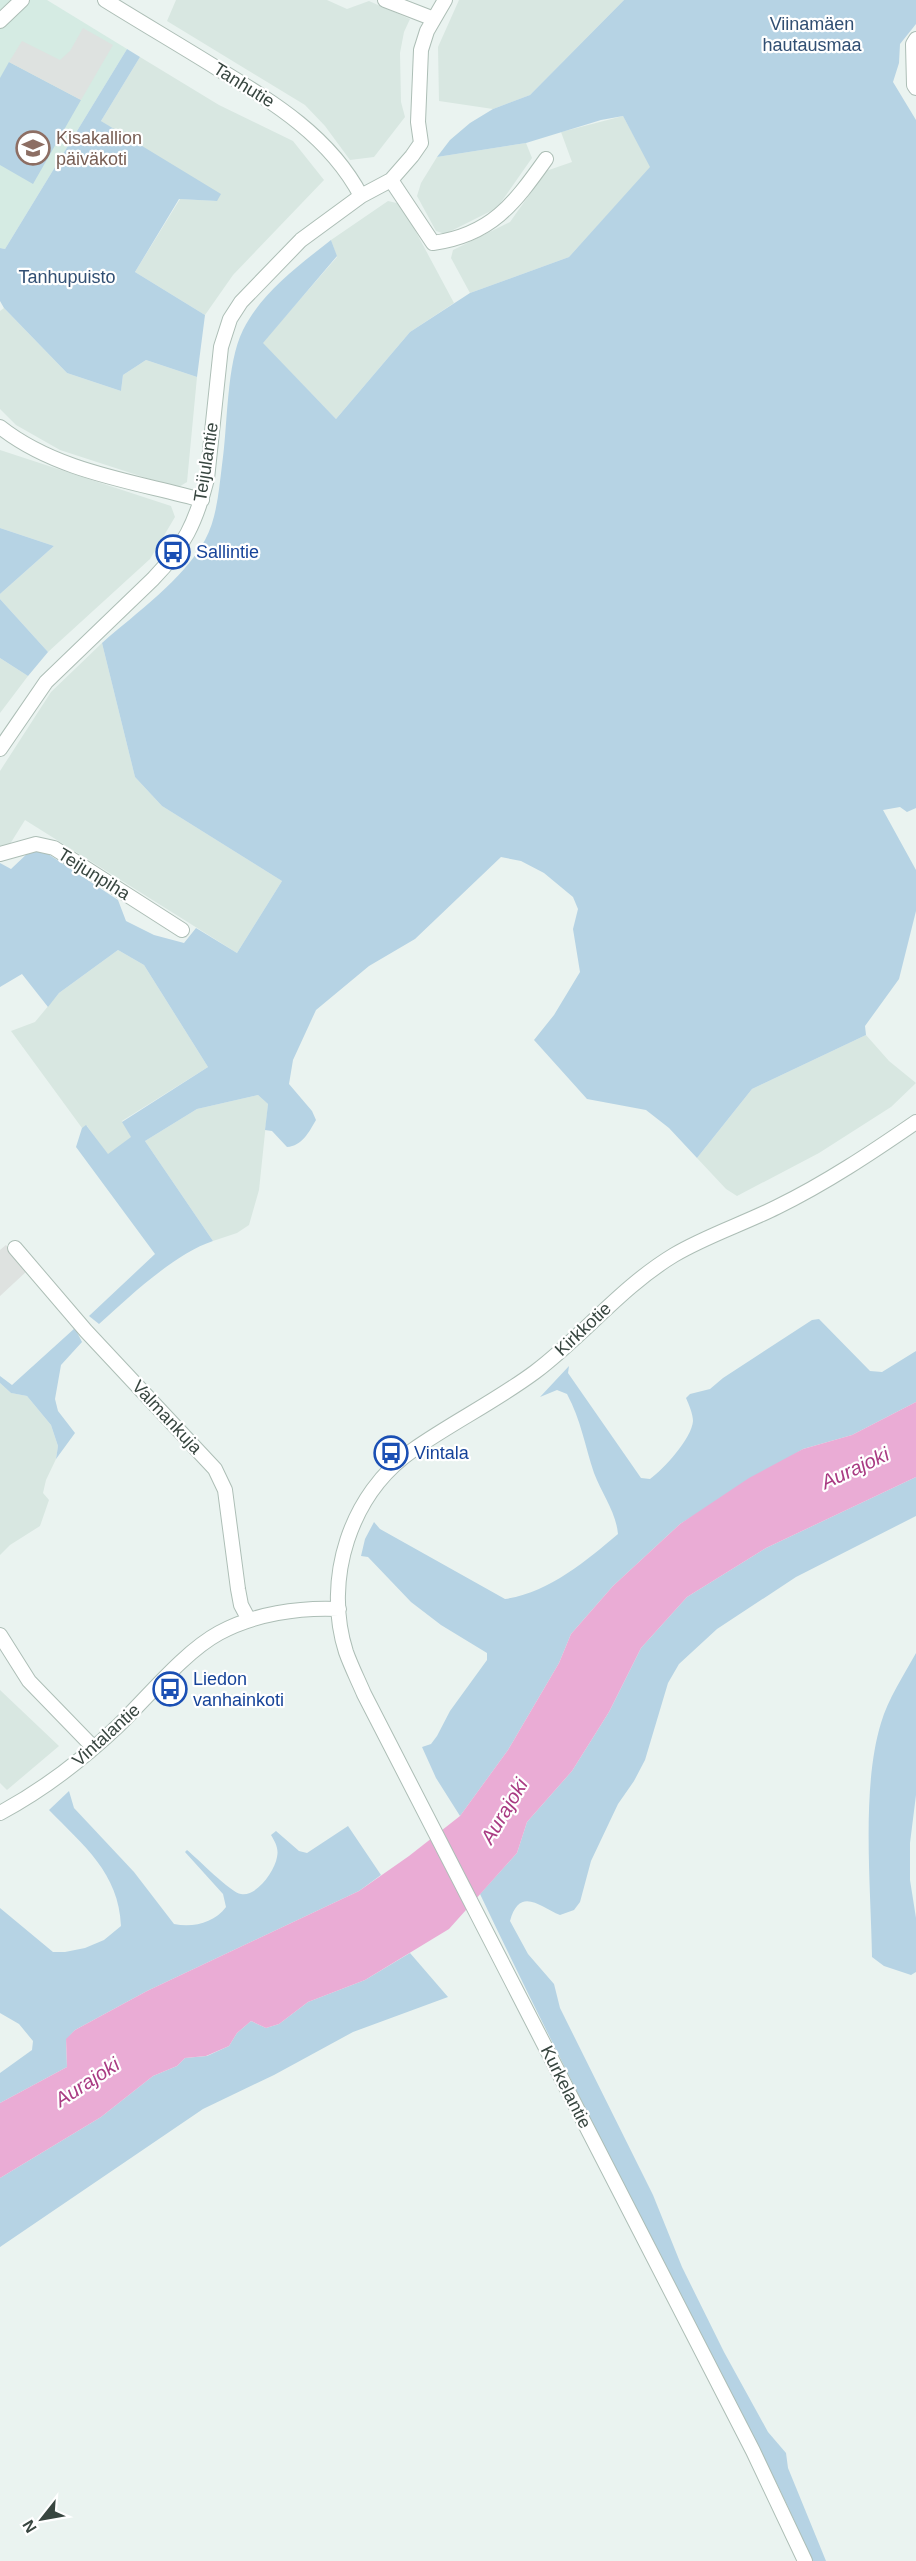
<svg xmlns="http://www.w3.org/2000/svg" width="916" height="2561" viewBox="0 0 916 2561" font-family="Helvetica,sans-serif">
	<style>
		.residential { fill: #d8e7e1 }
		.education { fill: #d5ebe3 }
		.green { fill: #b6d3e4 }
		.parking { fill: #dee2e0 }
		.water { fill: #eaacd5 }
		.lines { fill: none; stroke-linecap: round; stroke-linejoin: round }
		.minor-casing { stroke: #adbeb6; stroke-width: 16 }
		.minor { stroke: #fff; stroke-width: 14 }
		.labels { text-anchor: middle; stroke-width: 4.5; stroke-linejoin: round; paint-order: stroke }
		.park-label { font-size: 18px; fill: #314f73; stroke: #fff }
		.street-label { font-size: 18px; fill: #384640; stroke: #fff }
		.education-label { font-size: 18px; fill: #785e54; stroke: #fff; text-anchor: start }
		.transit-label { font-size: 18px; fill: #164399; stroke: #fff; text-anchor: start }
		.water-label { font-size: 20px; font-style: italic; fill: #a93b83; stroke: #fff }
	</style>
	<rect width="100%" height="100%" fill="#eaf3f0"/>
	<path class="residential" d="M176 0H327L347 9 369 1 410 19 404 32 400 53 401 102 405 117 374 157 350 160 325 126 305 105 167 21Z
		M459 0H624L530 95 493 109 439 101 438 47Z
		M140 57 219 105 293 141 324 180 233 275 205 315 135 272 180 199 217 201 101 121Z
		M623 116 651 167 569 257 470 293 451 258 453 250 510 222 546 171 572 162 561 132Z
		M526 143 532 158 497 208 445 234 436 231 417 196 421 183 437 157Z
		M388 201 401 204 454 303 410 332 336 419 262 343 337 257 331 240Z
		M4 308 67 373 121 391 123 375 146 360 197 377 187 482 177 488 60 450 16 425 0 409V311Z
		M0 450 171 506 175 517 150 559 48 652 0 599V594L54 546 0 528Z
		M102 643 135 777 162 806 282 881 237 953 25 820 5 852 0 849V771L51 692Z
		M0 658 28 676 0 713Z
		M118 950 144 965 208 1067 122 1121 132 1137 108 1155 87 1126 82 1128 11 1031 35 1022 59 993Z
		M866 1035 889 1061 916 1083 891 1107 819 1153 737 1196 726 1189 697 1158 752 1089Z
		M258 1095 268 1104 259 1190 249 1225 237 1233 213 1241 145 1141 197 1109Z
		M0 1383 11 1393 27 1396 51 1425 58 1446 56 1459 46 1480 43 1493 49 1500 40 1526 10 1545 0 1555Z
		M0 1690 59 1746 7 1790 0 1783Z"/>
	<path class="education" d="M0 0H47L127 49 5 249 0 248Z"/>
	<path class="green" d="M624 0H916V24L900 44 899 63 893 82 916 120V808L907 812 900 807 883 810 916 870V911L899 979 865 1026 866 1035 752 1089 697 1158 669 1128 646 1110 587 1099 534 1040 554 1015 580 972 573 929 578 909 573 897 544 873 521 861 501 857 415 939 369 966 316 1010 293 1060 289 1084 312 1111 316 1120C309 1132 302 1146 287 1147L272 1131 265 1130 268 1104 258 1095 197 1109 145 1141 213 1241C174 1254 129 1297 99 1324L89 1316 155 1254 76 1147 82 1128 86 1125 108 1154 131 1137 122 1122 208 1067 144 965 118 950 59 993 48 1007 22 974 0 987V863L11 869 30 851 45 852 118 900 126 921 154 935 184 943 196 928 237 953 282 881 162 806 135 777 102 643C136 613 183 580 205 540 217 518 219 489 222 465 228 426 226 364 243 330 262 292 298 266 331 240L337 256 263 343 336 419 410 332 470 293 569 257 650 167 623 116 601 120 526 143 437 157 450 140 470 123 493 109 530 95Z
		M127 49 140 57 101 121 221 194 217 201 179 199 135 272 205 315 197 377 146 360 123 375 121 391 67 373 4 308 0 301V248L5 249Z
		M9 62 81 100 33 184 0 165V78Z
		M0 528 54 546 0 594Z
		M0 599 48 652 28 676 0 658Z
		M819 1319 870 1371 882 1372 916 1351V1402L852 1435 803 1449 680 1524 613 1586 571 1634 559 1663 508 1750 460 1816 436 1778 422 1747 431 1744 437 1736 450 1711 487 1660V1653L441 1625 411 1602 368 1557 361 1556 365 1539 374 1522 380 1529 505 1599C548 1593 586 1561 618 1534 616 1512 602 1494 594 1473 585 1446 581 1420 567 1394L557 1390 540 1397 569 1366 568 1373 641 1478 650 1479C663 1470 692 1438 693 1421 693 1414 689 1405 686 1398L690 1394 710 1389 723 1378 812 1320Z
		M75 1328 82 1342 61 1365 55 1399 58 1411 75 1433 56 1459 58 1446 51 1425 27 1396 11 1393 0 1383V1376L12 1385Z
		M916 1477V1516L796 1577 717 1629 679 1664 668 1683 645 1760 634 1781 618 1804 591 1861 580 1902 574 1910 560 1915C541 1908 520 1885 510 1921L528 1954 554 1984 560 2008 653 2195 682 2267 724 2352 768 2432 786 2453 788 2468 826 2561H811C781 2483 738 2411 701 2337 627 2190 551 2043 480 1894L517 1853 527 1822 572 1771 609 1712 641 1648 687 1597 766 1548Z
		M916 1653V1795L910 1843V1880L916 1918V1972L911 1975 884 1966 872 1957C871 1887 861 1788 881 1723 888 1699 904 1675 916 1653Z
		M69 1791 74 1808 134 1872 174 1924C193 1928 214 1923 226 1907L223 1894 185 1852 187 1850C197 1858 231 1893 241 1894 257 1897 275 1870 277 1857 279 1848 275 1842 271 1835L276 1831 299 1851 307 1853 348 1826 381 1875 359 1891 147 1991 75 2030 66 2040 67 2067 0 2103V2073L32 2050 33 2041 19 2024 0 2013V1908L53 1952H65L85 1948 104 1940 121 1926C119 1873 83 1845 49 1810Z
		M410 1953 448 1997 353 2032 274 2075 203 2109 0 2247V2178L101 2117 153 2076 177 2066 185 2058 207 2056 229 2046 237 2033 251 2021 266 2028 279 2024 308 2002 365 1980Z"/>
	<path class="parking" d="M83 28 113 45 81 100 9 62 22 41 60 60 70 51Z
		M6 1245 28 1270 0 1296V1250Z"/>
	<path class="water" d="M916 1402V1477L766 1548 687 1597 641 1648 609 1712 572 1771 527 1822 517 1853 449 1929 365 1980 308 2002 279 2024 266 2028 251 2021 237 2033 229 2046 206 2056 185 2058 177 2066 153 2076 101 2117 0 2178V2103L67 2067 66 2039 75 2030 147 1991 359 1891 409 1856 460 1816 508 1750 559 1663 571 1634 613 1586 680 1524 749 1478 803 1449 852 1435Z"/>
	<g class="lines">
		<defs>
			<path id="minor" d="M105 0C142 23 178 44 215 67 271 101 329 135 361 196
				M385 0 434 19
				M0 21 22 0
				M916 39 913 44 914 85 916 88
				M391 180 433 243C491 235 514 204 546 159
				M0 427C57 472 133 481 202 500
				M0 749 46 682 153 579C184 547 196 522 207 479L221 347 230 319 241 302 301 240 361 196 391 180 412 156 421 143 418 122 421 50 427 31 445 0
				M0 854 36 844 54 848 182 930
				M15 1248 86 1331 215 1469 225 1490 238 1589 241 1605 249 1620
				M0 1635 29 1681 93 1747
				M0 1813C43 1790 82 1760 118 1726 147 1698 184 1652 219 1633 254 1614 299 1607 339 1609
				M805 2561 753 2451 364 1694C358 1680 351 1666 346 1652 323 1579 350 1494 413 1450 453 1422 496 1401 535 1372 584 1335 621 1287 674 1255 706 1236 743 1224 777 1207 826 1183 871 1153 916 1122"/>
		</defs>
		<use href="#minor" class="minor-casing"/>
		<use href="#minor" class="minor"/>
	</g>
	<defs>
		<symbol id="school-ring" viewBox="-11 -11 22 22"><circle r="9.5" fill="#fff" stroke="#8d6e63" stroke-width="1.5"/><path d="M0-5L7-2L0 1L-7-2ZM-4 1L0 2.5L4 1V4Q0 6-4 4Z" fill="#8d6e63"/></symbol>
		<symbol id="bus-ring" viewBox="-11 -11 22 22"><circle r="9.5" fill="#fff" stroke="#1a4fb4" stroke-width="1.5"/><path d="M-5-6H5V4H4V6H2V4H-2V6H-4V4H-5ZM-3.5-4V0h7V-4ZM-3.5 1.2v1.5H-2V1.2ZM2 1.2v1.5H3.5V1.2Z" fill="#1a4fb4"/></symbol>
	</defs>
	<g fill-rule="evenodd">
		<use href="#school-ring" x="14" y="129" width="38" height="38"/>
		<use href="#bus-ring" x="154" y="533" width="38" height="38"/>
		<use href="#bus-ring" x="372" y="1434" width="38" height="38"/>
		<use href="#bus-ring" x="151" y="1670" width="38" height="38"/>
	</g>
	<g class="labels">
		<g class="park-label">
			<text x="812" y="30">Viinamäen<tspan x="812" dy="21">hautausmaa</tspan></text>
			<text x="67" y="283">Tanhupuisto</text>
		</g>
		<g class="street-label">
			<text transform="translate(244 85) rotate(32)" y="6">Tanhutie</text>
			<text transform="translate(206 462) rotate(-81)" y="6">Teijulantie</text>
			<text transform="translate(94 874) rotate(32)" y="6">Teijunpiha</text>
			<text transform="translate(583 1329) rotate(-43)" y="6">Kirkkotie</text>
			<text transform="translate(167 1417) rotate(47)" y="6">Valmankuja</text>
			<text transform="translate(106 1735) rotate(-42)" y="6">Vintalantie</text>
			<text transform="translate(566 2087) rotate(63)" y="6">Kurkelantie</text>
		</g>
		<g class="education-label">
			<text x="56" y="144">Kisakallion<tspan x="56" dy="21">päiväkoti</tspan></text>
		</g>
		<g class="transit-label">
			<text x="196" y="558">Sallintie</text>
			<text x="414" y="1459">Vintala</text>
			<text x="193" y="1685">Liedon<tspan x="193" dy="21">vanhainkoti</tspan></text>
		</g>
		<g class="water-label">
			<text transform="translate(855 1468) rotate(-25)" y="7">Aurajoki</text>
			<text transform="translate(504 1811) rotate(-59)" y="7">Aurajoki</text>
			<text transform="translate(87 2082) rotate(-33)" y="7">Aurajoki</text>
		</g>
	</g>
	<g transform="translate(42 2519) rotate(239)" stroke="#ffffff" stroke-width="4.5" paint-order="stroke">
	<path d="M0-4.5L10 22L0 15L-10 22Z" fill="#384640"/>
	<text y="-9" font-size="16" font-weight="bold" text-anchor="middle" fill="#384640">N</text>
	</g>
</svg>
